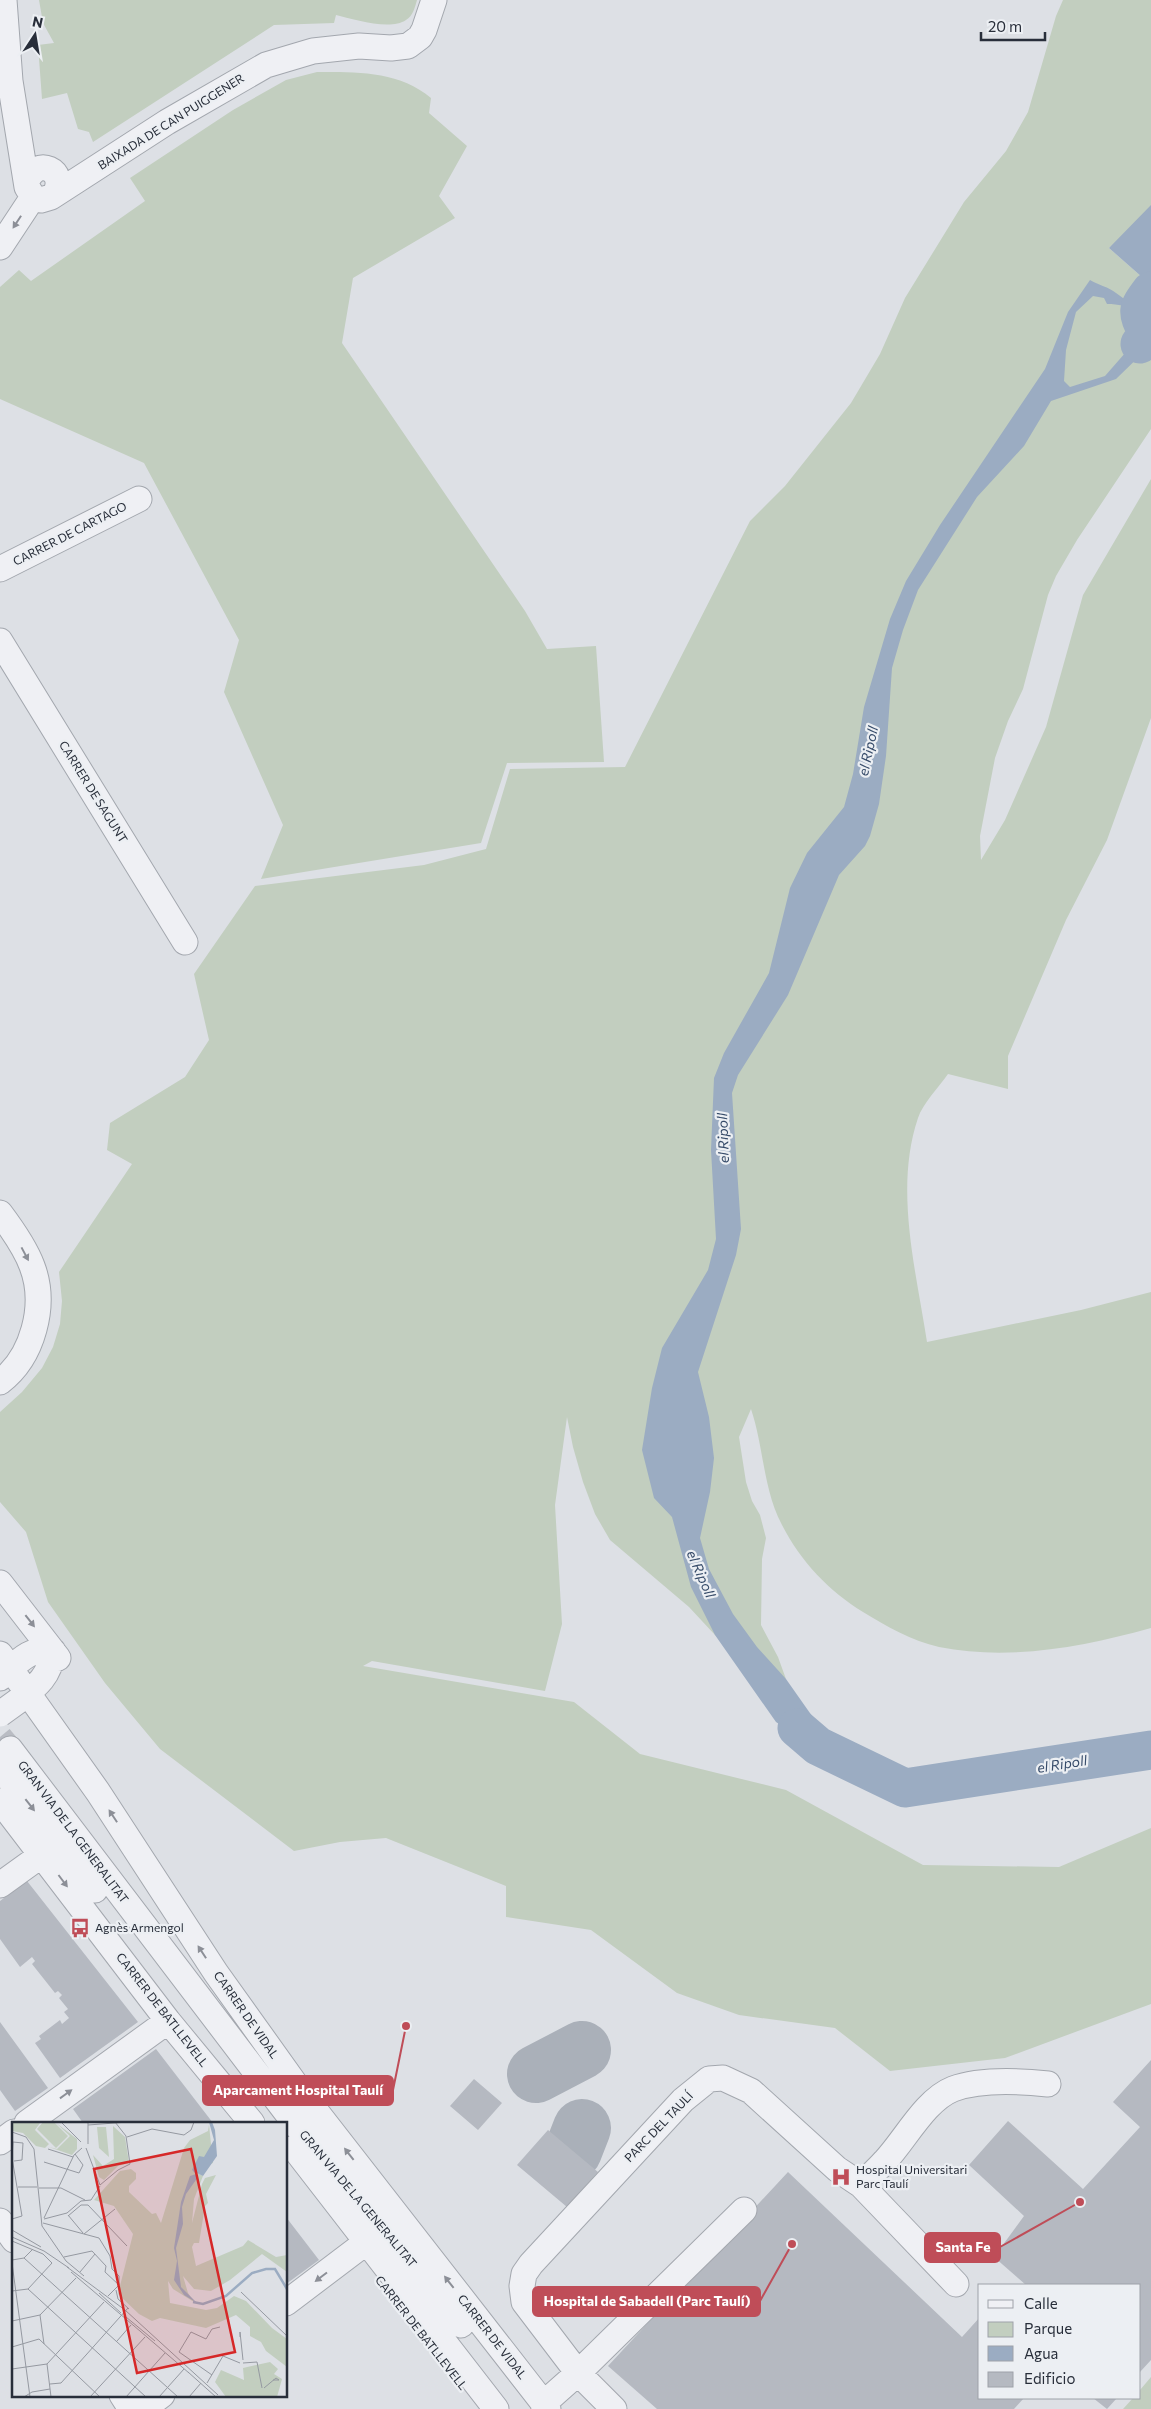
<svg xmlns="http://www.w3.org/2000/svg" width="1151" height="2409" viewBox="0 0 1151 2409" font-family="Commissioner,sans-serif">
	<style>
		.green { fill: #c2cebf }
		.water { fill: #9bacc2; fill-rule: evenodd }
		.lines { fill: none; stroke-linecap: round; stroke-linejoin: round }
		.river { stroke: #9bacc2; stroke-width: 39 }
		.taxiway { stroke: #aab0b9; stroke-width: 58 }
		.building { fill: #b5b9c1 }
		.minor-tunnel { stroke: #b9bcc3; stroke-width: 25; stroke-dasharray: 25 12; stroke-linecap: butt }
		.minor-casing { stroke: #a3a7ae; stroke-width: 27 }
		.minor { stroke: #eff0f4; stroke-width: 25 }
		.minor-bridge-casing { stroke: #a3a7ae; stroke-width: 27; stroke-linecap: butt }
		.minor-bridge { stroke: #eff0f4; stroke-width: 25 }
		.oneway { fill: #8c8f97 }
		.labels { text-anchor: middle; stroke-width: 4.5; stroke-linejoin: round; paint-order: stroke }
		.street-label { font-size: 12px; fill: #282e3a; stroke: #eceff3 }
		.poi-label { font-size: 12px; fill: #282e3a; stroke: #eceff3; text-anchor: start }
		.water-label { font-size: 14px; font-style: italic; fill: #364b69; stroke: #eceff3 }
		.inset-river { fill: none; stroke: #9bacc2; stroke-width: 2.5 }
		.inset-road { fill: none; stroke: #9599a1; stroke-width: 1 }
		.view { fill: #d62828; fill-opacity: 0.15; stroke: #d62828; stroke-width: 2.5 }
		.inset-edge { fill: none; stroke: #282e3a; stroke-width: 2.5 }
		.leader { fill: none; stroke: #bf4d58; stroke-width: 2 }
		.callout-dot { fill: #bf4d58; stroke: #eceff3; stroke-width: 2 }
		.callout { fill: #bf4d58; stroke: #bf4d58; stroke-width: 2 }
		.callout-label { font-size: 14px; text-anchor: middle; font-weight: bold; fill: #fff }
	</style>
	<rect width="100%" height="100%" fill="#dde0e5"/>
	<path class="green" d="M39 0H417C415 7 413 16 406 20 390 31 353 19 336 15L334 23 274 25 93 142 89 132 78 129 67 93 42 99 38 45 54 43 43 23Z
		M1063 0H1151V213L1109 248 1151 285V429L1077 540 1056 576 1048 595 1023 689 1008 721 995 758 980 836 981 860 1005 820 1046 727 1083 595 1151 479V718L1107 840 1066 920 1008 1056V1089L948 1074C939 1087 923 1103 918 1118 894 1189 916 1270 927 1342L1081 1310 1151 1292V1628C1083 1647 1009 1661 939 1647 912 1641 886 1626 863 1612 829 1591 801 1562 782 1525 763 1489 764 1448 751 1409L739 1437 746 1482 752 1501 760 1515 766 1538 762 1559 761 1625 778 1657 786 1679 715 1635 689 1607 610 1540 595 1514 583 1482 573 1447 567 1417 555 1505 562 1624 545 1691 372 1661 363 1666 574 1702 640 1754 786 1790 923 1865 1059 1867 1151 1828V2004L1005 2058 890 2071 835 2028 739 2015 677 1993 591 1930 506 1917V1886L386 1838 340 1842 294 1851 160 1749 105 1683 48 1602 26 1532 0 1502V1412L22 1392 42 1368 53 1347 60 1324 62 1301 59 1272 132 1164 107 1150 110 1123 185 1077 209 1040 194 974 255 886 424 865 486 849 510 769 625 767 750 521 785 486 851 403 880 354 905 298 964 202 1006 151 1028 112 1056 16Z
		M317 72C357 72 399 71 431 98L429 113 467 146 439 196 455 218 353 278 342 343 525 611 547 649 596 646 604 762 507 763 481 843 261 879 283 825 224 692 239 640 144 463 0 399V287L19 270 31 281 145 201 130 178 233 110 286 80Z
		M1151 2377V2409H1123L1133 2398H1140V2390Z"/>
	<path class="water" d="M1151 205V285L1109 248Z
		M1090 280C1098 285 1109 287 1116 293 1131 304 1128 303 1148 297L1151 291V307L1145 320 1151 326V345L1116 379 1051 401 1024 446 977 497 918 590 903 630 892 668 886 756 879 804 870 836 865 846 839 875 788 995 738 1075 732 1093 741 1229 736 1255 698 1372 709 1417 714 1458 710 1492 700 1538 709 1569 733 1614 757 1647 786 1679 831 1743 849 1760 811 1746 776 1722 715 1635 691 1587 672 1517 654 1498 642 1450 652 1388 662 1348 708 1270 716 1239 711 1150 714 1078 724 1053 769 973 790 888 807 853 844 807 853 774 864 707 890 619 906 581 940 525 1045 369 1068 312ZM1093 296 1104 298 1107 304C1131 304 1139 312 1145 335L1133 344 1105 376 1070 387 1064 381 1066 350 1076 312Z"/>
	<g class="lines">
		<path class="river" d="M1140 344 1148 334C1137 311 1136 311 1151 291
			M797 1728 818 1746 905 1788 1151 1750"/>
		<path class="taxiway" d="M536 2074 582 2050
			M573 2151 582 2128"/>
	</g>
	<path class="building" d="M27 1881 138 2022 60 2078 35 2043 41 2039 39 2036 60 2020 62 2024 69 2018 64 2012 68 2009 59 1998 62 1995 58 1991 55 1993 32 1964 35 1961 32 1957 20 1967 0 1939V1901Z
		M0 2022 48 2088 15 2111 0 2090Z
		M156 2049 213 2123H83L73 2109Z
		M1151 2060V2360L1140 2372V2285H1026L994 2257 1024 2216 969 2165 1008 2121 1083 2189 1140 2127 1113 2102Z
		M474 2079 502 2103 478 2130 450 2106Z
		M548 2130 598 2172 567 2207 517 2165Z
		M788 2172 962 2337 980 2317V2398H1024L1014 2409H657L608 2366Z
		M286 2217 319 2260 286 2284Z
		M1093 2398H1117L1107 2409Z"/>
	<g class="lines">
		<path class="minor-tunnel" d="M0 1737 10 1749"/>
		<defs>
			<path id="minor" d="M4 0 10 81 27 187 33 197 41 200 51 197 167 122 266 65 313 51 359 46 391 48 408 46 420 37 424 30 434 0
				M27 181C36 156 68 170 55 194
				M0 247 33 197
				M0 569 139 499
				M0 641 185 942
				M0 1213C12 1229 25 1247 32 1266 47 1305 33 1357 0 1382
				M0 1583 58 1658
				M0 1654 98 1792 216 1973 301 2092 548 2409
				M0 1678C15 1665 31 1645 53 1651 50 1676 37 1686 18 1701
				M10 1749 309 2142 369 2210 461 2325
				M0 1767 95 1890
				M0 1801 168 2021 252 2123
				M0 1885 43 1854
				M27 2123 168 2021
				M0 2142 14 2132
				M294 2148 496 2409
				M861 2185 956 2284
				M0 2221 14 2240
				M286 2303 356 2250
				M122 2395 131 2409
				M543 2404 578 2373 744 2210
				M143 2409 162 2395
				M614 2409 578 2373 524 2302 522 2286 524 2274 531 2264 683 2100 709 2079 723 2078 751 2091 837 2169 861 2185C869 2177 878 2169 885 2161 905 2140 925 2100 953 2089 980 2079 1020 2081 1048 2084"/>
		</defs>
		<use href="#minor" class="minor-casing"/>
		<use href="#minor" class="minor"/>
		<defs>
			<path id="minor-bridge" d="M0 1714 18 1701"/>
		</defs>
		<use href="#minor-bridge" class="minor-bridge-casing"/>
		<use href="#minor-bridge" class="minor-bridge"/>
	</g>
	<defs><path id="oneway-solid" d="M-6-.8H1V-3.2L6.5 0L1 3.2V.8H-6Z" transform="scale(1.25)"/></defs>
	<g class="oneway">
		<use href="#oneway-solid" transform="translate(17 222) rotate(123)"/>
		<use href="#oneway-solid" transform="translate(25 1254) rotate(62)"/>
		<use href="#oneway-solid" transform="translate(30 1621) rotate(52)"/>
		<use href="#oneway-solid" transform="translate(30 1805) rotate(52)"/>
		<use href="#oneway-solid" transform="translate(113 1816) rotate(-123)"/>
		<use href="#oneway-solid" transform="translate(63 1881) rotate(53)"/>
		<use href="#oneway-solid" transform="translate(202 1952) rotate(-123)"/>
		<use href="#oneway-solid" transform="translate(66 2094) rotate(-36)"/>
		<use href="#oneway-solid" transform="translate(349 2154) rotate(-128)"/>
		<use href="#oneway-solid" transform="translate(321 2277) rotate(143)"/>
		<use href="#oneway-solid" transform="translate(449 2282) rotate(-128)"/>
	</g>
	<defs>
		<symbol id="bus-bare" viewBox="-9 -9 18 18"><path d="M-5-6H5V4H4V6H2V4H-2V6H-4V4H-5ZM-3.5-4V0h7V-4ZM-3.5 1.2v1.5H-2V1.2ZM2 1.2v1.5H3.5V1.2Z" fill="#bf4d58" stroke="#eceff3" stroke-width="2.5" paint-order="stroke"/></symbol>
		<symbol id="hospital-bare" viewBox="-9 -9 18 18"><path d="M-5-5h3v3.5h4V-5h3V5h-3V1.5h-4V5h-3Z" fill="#bf4d58" stroke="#eceff3" stroke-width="2.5" paint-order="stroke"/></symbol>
	</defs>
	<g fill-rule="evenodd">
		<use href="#bus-bare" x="66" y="1914" width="28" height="28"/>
		<use href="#hospital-bare" x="827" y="2163" width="28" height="28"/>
	</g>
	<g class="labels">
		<g class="street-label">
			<text transform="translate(171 122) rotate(-32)" y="4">BAIXADA DE CAN PUIGGENER</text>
			<text transform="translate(70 534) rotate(-27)" y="4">CARRER DE CARTAGO</text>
			<text transform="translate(93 792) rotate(58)" y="4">CARRER DE SAGUNT</text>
			<text transform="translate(73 1832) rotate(53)" y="4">GRAN VIA DE LA GENERALITAT</text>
			<text transform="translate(162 2010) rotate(52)" y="4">CARRER DE BATLLEVELL</text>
			<text transform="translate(246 2015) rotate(55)" y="4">CARRER DE VIDAL</text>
			<text transform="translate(659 2127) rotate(-46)" y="4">PARC DEL TAULÍ</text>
			<text transform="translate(358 2199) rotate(50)" y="4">GRAN VIA DE LA GENERALITAT</text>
			<text transform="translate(421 2333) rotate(52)" y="4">CARRER DE BATLLEVELL</text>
			<text transform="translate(492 2337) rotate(52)" y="4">CARRER DE VIDAL</text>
		</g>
		<g class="poi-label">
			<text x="95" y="1932">Agnès Armengol</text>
			<text x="856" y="2174">Hospital Universitari<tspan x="856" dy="14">Parc Taulí</tspan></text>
		</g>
		<g class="water-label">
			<text transform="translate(868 751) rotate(-78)" y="5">el Ripoll</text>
			<text transform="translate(723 1138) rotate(-92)" y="5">el Ripoll</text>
			<text transform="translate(701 1574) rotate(66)" y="5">el Ripoll</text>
			<text transform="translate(1062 1764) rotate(-9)" y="5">el Ripoll</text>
		</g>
	</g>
	<g transform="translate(12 2122)">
		<rect width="275" height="275" fill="#dde0e5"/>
		<path d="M0 0 28 1 23 8 37 22 33 26 24 24 11 11 0 9ZM31 0H42L56 14 44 26 25 7ZM43 0 65 17V27L60 33 37 25 45 27 58 14ZM197 3 201 41 180 48 191 54 182 77 180 101 190 62 193 56 204 53 194 72 196 81 193 84 187 121H182L180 125 184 144 231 124 236 118 264 135 275 133V150L250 132 218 158 199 169 182 167 171 154 176 171 182 180 161 167 156 159 158 181 194 188 205 186 222 174 234 179 260 206 275 217V245L254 229 249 220 238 214V205L224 193 194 206 148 196 140 199 127 192 106 172 121 112 102 84 82 78 108 49 119 47 124 51V57L117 64V70L140 92 144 91 149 101 172 26 178 18 196 9ZM101 4 113 15 117 41 106 44 92 58 87 55 81 33 91 44 102 37ZM85 5H94L97 35 87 26ZM258 240 266 247 262 252 270 257 265 275H214L203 260 209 248 232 258 231 246Z" fill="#c2cebf"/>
		<path d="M197 0H200L203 8 205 34 191 54 185 51 186 55 174 72 170 85 171 102 164 126 169 165 185 181 172 173 162 158 165 139 162 126 169 80 178 54 184 52 180 48 187 34 192 35 202 18Z" fill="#9bacc2"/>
		<path class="inset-river" d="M181 180 191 182 214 174 240 151 254 147H263L275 167"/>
		<path class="inset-road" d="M49 0 69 20M76 3 116 0M0 10 14 15 22 27 30 104 54 139 72 154M115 15 140 7 172 13 179 8 182 0M1 20 11 21 10 38 2 39M76 22V0M74 26 88 63M36 27 61 35M32 40 67 51 71 43 63 32M88 63 106 48 118 42 114 14 103 0M6 65H25M27 66H49L73 78M56 93 71 111M56 94 69 83H76L115 124M32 96 62 33 70 26M0 97 10 94 0 36 1 20M32 97 55 91 69 79 79 78 88 64M31 101 87 116 98 134 100 147 107 154V163M0 108 29 125M72 112 103 87M0 115 32 129 57 146M0 119 31 132 40 141 16 167 0 169M52 135 80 129 94 144 93 150 107 163M12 136 166 275M0 138 12 136 21 127M0 141 18 275M55 145 113 188 206 273M59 150 177 251M68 150 83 132M16 167 134 275M104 168 106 177 117 187M229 170 275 214M87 171 109 191M96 174 107 163M28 193 32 222M114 195 143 219M0 199 28 193 64 156M228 215V210L231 238M105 219 119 203M0 225 27 217 88 275M231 241 245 240 250 266M35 242 39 275M0 247 35 242 92 180M176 250 204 275M200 253 167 230 179 210 194 217 200 207 208 205M195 261 211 234 228 241M38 262 49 261 116 186M252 266 264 256 267 258H261M12 275 20 270 38 267M78 275 133 215M114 275 153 231M147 275 172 247M177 275 189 261"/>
		<path class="view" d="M179 27 223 230 125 251 82 47Z"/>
		<rect width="275" height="275" class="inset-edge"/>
	</g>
	<path class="leader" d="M406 2026L393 2090M1080 2202L1000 2247M792 2244L760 2301"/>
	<g class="callout-dot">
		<circle cx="406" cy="2026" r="5"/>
		<circle cx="1080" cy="2202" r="5"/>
		<circle cx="792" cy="2244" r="5"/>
	</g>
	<g class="callout">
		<rect x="203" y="2076" width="190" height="29" rx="5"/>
		<rect x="925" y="2233" width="75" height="29" rx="5"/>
		<rect x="533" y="2287" width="227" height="29" rx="5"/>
	</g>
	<g class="callout-label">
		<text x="298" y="2095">Aparcament Hospital Taulí</text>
		<text x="963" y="2252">Santa Fe</text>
		<text x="647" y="2306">Hospital de Sabadell (Parc Taulí)</text>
	</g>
	<rect x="978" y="2284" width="162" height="115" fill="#eceff3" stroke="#9ea2a9"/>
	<rect x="988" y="2300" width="25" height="8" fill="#eff0f4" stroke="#9ea2a9"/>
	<text x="1024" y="2309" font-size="15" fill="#282e3a">Calle</text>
	<rect x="988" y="2322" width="25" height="15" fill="#c2cebf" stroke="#9ea2a9"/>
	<text x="1024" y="2334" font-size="15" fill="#282e3a">Parque</text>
	<rect x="988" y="2346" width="25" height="15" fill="#9bacc2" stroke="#9ea2a9"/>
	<text x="1024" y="2359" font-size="15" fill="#282e3a">Agua</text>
	<rect x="988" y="2372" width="25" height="15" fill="#b5b9c1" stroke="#9ea2a9"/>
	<text x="1024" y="2384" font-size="15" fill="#282e3a">Edificio</text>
	<g transform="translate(35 35) rotate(12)" stroke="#eceff3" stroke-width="4" paint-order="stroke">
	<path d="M0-4L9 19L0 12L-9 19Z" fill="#282e3a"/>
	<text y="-8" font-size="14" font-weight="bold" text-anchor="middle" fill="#282e3a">N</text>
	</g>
	<path d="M981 32v8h64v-8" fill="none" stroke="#282e3a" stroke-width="2.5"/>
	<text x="988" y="32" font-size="15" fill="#282e3a" stroke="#eceff3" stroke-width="4" paint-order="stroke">20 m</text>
</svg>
